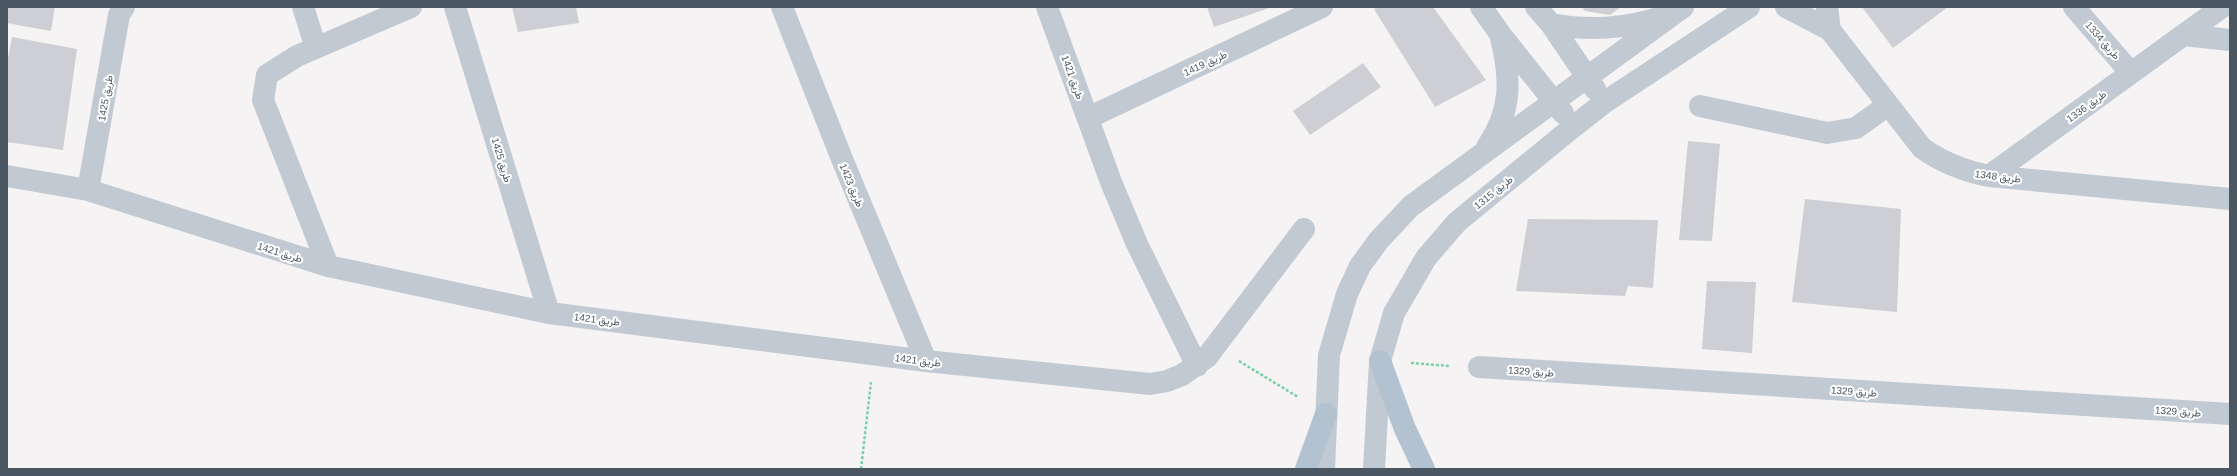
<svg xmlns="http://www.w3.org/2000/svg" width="2237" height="476" viewBox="0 0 2237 476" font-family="Arial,Vazirmatn,sans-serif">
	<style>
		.building { fill: #cdcfd5 }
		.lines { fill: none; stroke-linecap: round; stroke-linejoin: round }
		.path { stroke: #7ad0a6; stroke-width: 2.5; stroke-dasharray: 3 2; stroke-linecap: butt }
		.minor { stroke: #c1cad2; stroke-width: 22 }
		.major { stroke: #b3c2d1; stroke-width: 22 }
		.labels { text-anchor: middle; stroke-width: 4; stroke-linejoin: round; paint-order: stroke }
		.street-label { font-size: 10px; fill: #4a5661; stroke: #fff }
	</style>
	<rect width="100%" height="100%" fill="#f5f3f3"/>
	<path class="building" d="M7 7H55L51 31 7 23Z
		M512 7H576L579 23 518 32Z
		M1207 7H1272L1214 27Z
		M1378 7H1433L1486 80 1435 107 1374 9Z
		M1582 7H1621L1610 15 1585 11Z
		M1862 7H1948L1893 48Z
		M12 37 77 49 63 150 7 142V64Z
		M1363 63 1381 87 1310 135 1293 111Z
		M1688 141 1720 144 1712 241 1679 240Z
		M1805 199 1901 209 1897 312 1792 302Z
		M1528 219 1658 220 1653 288 1628 286 1625 296 1516 291Z
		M1707 281 1756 282 1752 353 1702 349Z"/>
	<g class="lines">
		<path class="path" d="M1239 361 1298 397
			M1411 363 1450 366
			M861 469 871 382"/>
		<path class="minor" d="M303 7 316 48
			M455 7 549 313
			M782 7 842 159 926 361
			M1047 7 1111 182 1137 244 1197 366
			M1481 7 1501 35 1563 113
			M1536 7 1551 24 1595 89
			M1786 7 1830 30 1922 148C1943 163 1964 171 1989 176L2230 199
			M1827 7 1830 30
			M2074 7 2131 73
			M1551 24C1590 31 1624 29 1662 17
			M2183 35 2230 40
			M1700 106 1827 133 1856 128 1888 105
			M1088 118 1322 7
			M1487 147C1512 111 1511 79 1501 38
			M7 176 88 190 328 266 549 313 926 361 1150 384 1167 381 1182 375 1207 357 1304 229
			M1989 176 2222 7
			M88 190 119 15 124 7
			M328 266 263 100 267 75 297 56 411 7
			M1479 367 2230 414
			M1324 469 1329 355 1347 294 1360 266 1379 240 1411 206 1683 7
			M1374 469 1380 361 1394 313 1426 258 1457 222 1573 127 1605 102 1749 7"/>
		<path class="major" d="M1380 361 1405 429 1424 469
			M1306 469 1326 414"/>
	</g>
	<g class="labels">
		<g class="street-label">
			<text transform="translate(2103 40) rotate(49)" y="4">طريق 1334</text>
			<text transform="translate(1205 63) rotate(-25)" y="4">طريق 1419</text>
			<text transform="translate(1073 77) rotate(70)" y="4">طريق 1421</text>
			<text transform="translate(105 98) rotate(-80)" y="4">طريق 1425</text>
			<text transform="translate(2086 106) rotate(-36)" y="4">طريق 1336</text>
			<text transform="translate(502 160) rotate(73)" y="4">طريق 1425</text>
			<text transform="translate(1998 176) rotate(7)" y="4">طريق 1348</text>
			<text transform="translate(852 185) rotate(67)" y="4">طريق 1423</text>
			<text transform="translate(1493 192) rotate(-39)" y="4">طريق 1315</text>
			<text transform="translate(280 252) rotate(17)" y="4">طريق 1421</text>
			<text transform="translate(597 319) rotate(7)" y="4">طريق 1421</text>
			<text transform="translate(918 360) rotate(7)" y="4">طريق 1421</text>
			<text transform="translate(1531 371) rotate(4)" y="4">طريق 1329</text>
			<text transform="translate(1854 391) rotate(4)" y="4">طريق 1329</text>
			<text transform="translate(2178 411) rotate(4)" y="4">طريق 1329</text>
		</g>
	</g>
	<rect width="2237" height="476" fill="none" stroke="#4a5661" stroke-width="16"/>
</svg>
